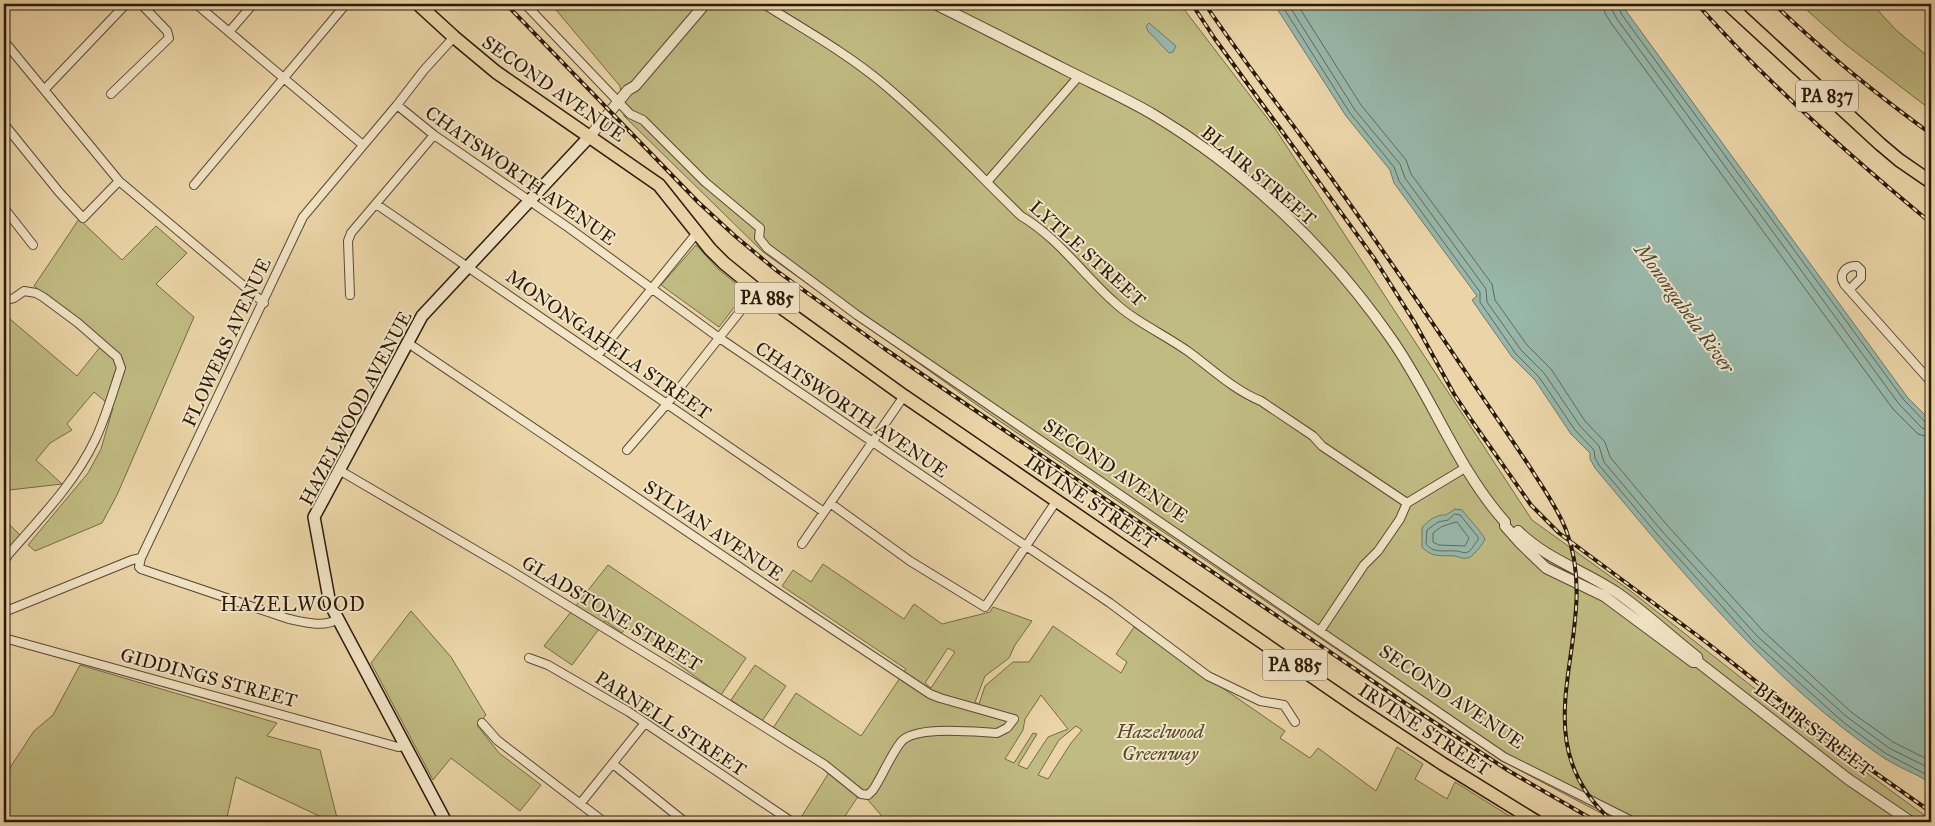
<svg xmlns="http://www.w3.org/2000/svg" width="1935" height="826" viewBox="0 0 1935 826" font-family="'IM FELL Great Primer',serif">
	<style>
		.green { fill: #c0bb82; stroke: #756a46; fill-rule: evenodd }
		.water { fill: #98b8ab; stroke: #6c796b }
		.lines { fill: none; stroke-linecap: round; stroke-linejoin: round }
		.shore { stroke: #61695a; stroke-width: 1 }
		.minor-casing { stroke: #5a4932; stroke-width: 10 }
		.tertiary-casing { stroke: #5a4932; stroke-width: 12 }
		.secondary-casing { stroke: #2a1a0a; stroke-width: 14 }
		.primary-casing { stroke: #2a1a0a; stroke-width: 15 }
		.minor { stroke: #f2e4c6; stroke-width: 8 }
		.tertiary { stroke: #f2e4c6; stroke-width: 10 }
		.secondary { stroke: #f2e4c6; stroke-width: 11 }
		.primary { stroke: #ebd5a8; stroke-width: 12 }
		.rail-casing { stroke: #2a1a0a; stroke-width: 4 }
		.rail { stroke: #f2e4c6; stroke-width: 2; stroke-dasharray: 5.5; stroke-linecap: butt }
		.labels { text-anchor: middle; stroke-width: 4; stroke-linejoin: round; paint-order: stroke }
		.shield { fill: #f2e4c6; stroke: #665742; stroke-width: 1 }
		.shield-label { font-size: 18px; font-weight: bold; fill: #2a1a0a }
		.street-label { font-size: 19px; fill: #2a1a0a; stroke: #f2e4c6 }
		.park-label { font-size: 19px; font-style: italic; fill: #574a2e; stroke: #f2e4c6 }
		.water-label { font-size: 20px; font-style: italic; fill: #4b493a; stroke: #f2e4c6 }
		.neighbourhood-label { font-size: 20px; letter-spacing: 1px; fill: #2a1a0a; stroke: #f2e4c6 }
	</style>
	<rect width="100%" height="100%" fill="#ebd5a8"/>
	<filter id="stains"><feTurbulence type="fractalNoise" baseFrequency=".004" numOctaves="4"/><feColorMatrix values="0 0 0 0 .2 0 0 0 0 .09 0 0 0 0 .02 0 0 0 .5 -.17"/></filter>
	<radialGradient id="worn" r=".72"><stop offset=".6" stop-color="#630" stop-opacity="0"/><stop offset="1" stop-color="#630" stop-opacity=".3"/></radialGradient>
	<path class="green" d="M551 4H1180L1274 127 1532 520 1632 592 1796 721 1931 820V822H1618L1500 760 998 420 763 252 624 116 620 86Z
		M1800 4H1872L1896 30 1931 59V110L1845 44Z
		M79 219 122 260 156 226 187 253 156 284 194 317 117 495 102 523 35 551 28 545 88 473 101 449 113 408 94 392 67 424 72 430 50 443 36 460 62 484 9 490 4 497V314L77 376 105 341 34 286Z
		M696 245 718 269 746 292 719 327 661 285Z
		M4 519 20 535 4 553Z
		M823 564 904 619 914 604 942 624 990 612 993 607 1032 621 1015 645 1009 658 985 676 975 702 979 704 985 686 1013 662H1029L1053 626 1121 673 1127 662 1116 654 1134 627 1285 731 1280 738 1310 758 1318 748 1376 791 1397 747 1423 764 1415 779 1447 799 1455 782 1519 822H887L861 792 841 822H794L800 819 833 766 773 728 796 693 861 736 906 669 782 586 793 570 811 582ZM948 648 955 652 931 688 925 683ZM1041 695 1068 729 1048 737 1027 769 1018 765 1037 734 1033 733 1014 763 1005 759 1023 730 1025 719ZM1076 726 1082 730 1071 743 1048 779 1038 775 1059 740Z
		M608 565 746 658 721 695 626 627 622 633 605 621 572 665 544 646Z
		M411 611 451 657 486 715 477 725 499 753 541 785 520 811 451 758 433 780 371 663Z
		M80 665 277 723 267 736 320 750 338 822H332L236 777 226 822H4V777L34 731 53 715Z
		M755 665 786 686 762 721 731 700Z"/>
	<path class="water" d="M1274 4H1621L1908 398 1931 421V783C1915 773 1897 767 1881 756 1770 680 1680 570 1595 468L1590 459V453L1571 434 1535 380 1512 357 1472 300 1477 296 1394 183 1390 170 1346 116Z
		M1149 23 1176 46 1173 52 1169 53 1148 31 1146 26Z
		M1455 509 1462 510C1468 518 1481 531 1485 539 1483 544 1474 555 1470 557 1464 560 1460 557 1455 556 1441 555 1432 558 1422 547V528C1427 521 1437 514 1446 515Z"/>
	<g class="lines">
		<path class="shore" d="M1281 4 1350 113 1394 167 1399 181 1480 292V302L1516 354 1539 377 1575 430 1594 450 1595 458 1599 465 1657 534 1753 641 1843 722 1885 753 1931 777
			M1288 4 1355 110 1400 164 1405 178 1486 289 1487 302 1521 350 1544 373 1580 426 1599 446 1604 462 1661 530 1757 636 1847 717 1889 748 1931 769
			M1297 4 1361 105 1406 160 1411 174 1492 284 1495 300 1527 345 1551 369 1585 421 1605 442 1610 457 1667 525 1763 631 1851 712 1893 742 1931 761
			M1603 4 1605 13 1611 23 1893 409 1918 434 1931 438
			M1611 4 1612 10 1617 19 1899 404 1922 428 1931 431
			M1617 4 1622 15 1904 400 1926 423 1931 424
			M1455 514 1460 515 1478 537V540C1475 543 1472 550 1468 552 1464 554 1460 551 1456 551 1445 550 1434 554 1426 544L1427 530 1438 522 1448 520Z
			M1457 522 1469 538 1465 546 1439 545 1433 542V533L1441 527Z"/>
		<defs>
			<path id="minor" d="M196 4 363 145
				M525 4 630 114 643 120 705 182 760 228 759 238 767 248 857 315 1504 757 1634 822
				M764 4C803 29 845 52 881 82 930 123 975 171 1021 216 1057 237 1082 273 1113 301 1135 322 1164 334 1189 352 1212 369 1234 390 1261 401L1313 436 1322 446 1407 503
				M229 32 253 4
				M4 41 119 181 264 303
				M45 89 126 4
				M111 94 169 38 167 31 141 4
				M397 105 434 135 569 228 718 337 1110 603 1208 676 1260 701 1284 705 1295 722
				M4 124 59 192 83 218 119 181
				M987 182 1079 76
				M194 185 346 4
				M376 204 824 512
				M4 208 33 245
				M1849 290 1861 278V270L1857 266C1846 265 1838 274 1844 284L1931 382
				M350 295 348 241 351 233 434 135
				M4 301 14 298 24 291 36 293 43 297 78 323 117 357 121 368C113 391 106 417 95 440 74 484 40 518 8 555L4 562
				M597 356 696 234
				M627 450 666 405 757 290
				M339 470 508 569 712 694 825 765 861 794 868 795 873 790C883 775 890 756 901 742 915 725 975 732 997 733L1007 728 1014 719 940 698 930 694 772 589 408 343
				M830 503 910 561 985 607 1057 500
				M802 544 904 396
				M141 558 139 567 141 569 289 619C303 622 325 628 337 619
				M4 612 132 560 141 558 303 217 397 105 424 70 454 37
				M1320 631 1364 565 1378 551 1400 519 1407 503 1465 468
				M4 638 398 747 406 746
				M529 658 548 665 629 712 792 822
				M482 723 497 740 604 822
				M613 764 685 822
				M580 804 645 723"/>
			<path id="tertiary" d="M935 4C980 26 1025 49 1070 72 1098 86 1127 99 1154 115 1247 171 1328 248 1390 337 1432 396 1456 467 1505 522V526L1521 544 1546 568 1604 596 1693 662H1698
				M590 136 628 90 635 86 705 4
				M1518 531C1546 559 1583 570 1616 592 1644 611 1670 636 1697 657L1698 662 1848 779 1911 822"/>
			<path id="secondary" d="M446 822 330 604 314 517 422 316 590 136"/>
			<path id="primary" d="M418 4 454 37 496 72 659 185 710 249 724 263 757 290 904 396 1358 708 1443 764 1537 822
				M1728 4 1880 144 1899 160 1931 182"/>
		</defs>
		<use href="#minor" class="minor-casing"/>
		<use href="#tertiary" class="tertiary-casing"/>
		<use href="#secondary" class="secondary-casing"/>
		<use href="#primary" class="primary-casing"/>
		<use href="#minor" class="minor"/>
		<use href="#tertiary" class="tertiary"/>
		<use href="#secondary" class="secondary"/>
		<use href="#primary" class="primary"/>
		<defs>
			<path id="rail" d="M506 4 698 202 735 236 777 271 885 349 1405 703 1509 771 1597 822
				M1192 4 1215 39 1374 258 1415 323 1454 394 1472 421 1531 505 1559 533 1706 642 1843 750 1931 812
				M1205 4C1239 55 1278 104 1314 154 1370 231 1424 310 1477 389 1496 417 1515 444 1533 472 1545 491 1558 509 1566 530 1606 634 1513 734 1613 822
				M1697 4C1766 82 1851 157 1931 223
				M1774 4C1823 51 1876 94 1931 134"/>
		</defs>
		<use href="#rail" class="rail-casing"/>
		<use href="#rail" class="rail"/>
	</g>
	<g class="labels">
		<g class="shield">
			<rect x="1796" y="80.5" width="62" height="31" rx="4"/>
			<rect x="734.5" y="282.5" width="65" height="31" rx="4"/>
			<rect x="1262.5" y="649.5" width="65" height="31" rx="4"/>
		</g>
		<g class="shield-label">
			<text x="1827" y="102">PA 837</text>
			<text x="767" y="304">PA 885</text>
			<text x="1295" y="671">PA 885</text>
		</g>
		<g class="street-label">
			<text transform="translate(554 88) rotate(35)" y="7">SECOND AVENUE</text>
			<text transform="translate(521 175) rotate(35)" y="7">CHATSWORTH AVENUE</text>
			<text transform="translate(1259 175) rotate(40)" y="7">BLAIR STREET</text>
			<text transform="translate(1088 253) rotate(42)" y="7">LYTLE STREET</text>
			<text transform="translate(226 342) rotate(-65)" y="7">FLOWERS AVENUE</text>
			<text transform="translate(609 344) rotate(35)" y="7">MONONGAHELA STREET</text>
			<text transform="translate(355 408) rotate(-62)" y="7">HAZELWOOD AVENUE</text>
			<text transform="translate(852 409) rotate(34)" y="7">CHATSWORTH AVENUE</text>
			<text transform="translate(1116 470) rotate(34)" y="7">SECOND AVENUE</text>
			<text transform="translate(1091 501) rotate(34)" y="7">IRVINE STREET</text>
			<text transform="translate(714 530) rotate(34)" y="7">SYLVAN AVENUE</text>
			<text transform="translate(612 613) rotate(31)" y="7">GLADSTONE STREET</text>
			<text transform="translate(209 677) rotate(15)" y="7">GIDDINGS STREET</text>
			<text transform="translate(1452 696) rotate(34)" y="7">SECOND AVENUE</text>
			<text transform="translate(671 723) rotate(33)" y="7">PARNELL STREET</text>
			<text transform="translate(1425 729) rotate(33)" y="7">IRVINE STREET</text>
			<text transform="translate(1814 729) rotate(37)" y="7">BLAIR STREET</text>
		</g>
		<g class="park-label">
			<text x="1160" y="738">Hazelwood<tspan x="1160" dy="22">Greenway</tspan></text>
		</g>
		<g class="water-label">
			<text transform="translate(1685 308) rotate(54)" y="7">Monongahela River</text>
		</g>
		<g class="neighbourhood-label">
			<text x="293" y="611">HAZELWOOD</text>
		</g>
	</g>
	<rect width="1935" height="826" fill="none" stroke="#ebd5a8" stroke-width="20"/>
	<rect x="5" y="5" width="1925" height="816" fill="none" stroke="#2a1a0a" stroke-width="2.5"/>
	<rect x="10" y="10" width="1915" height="806" fill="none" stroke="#2a1a0a"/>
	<rect width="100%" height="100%" filter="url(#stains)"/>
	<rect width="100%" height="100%" fill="url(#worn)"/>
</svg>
